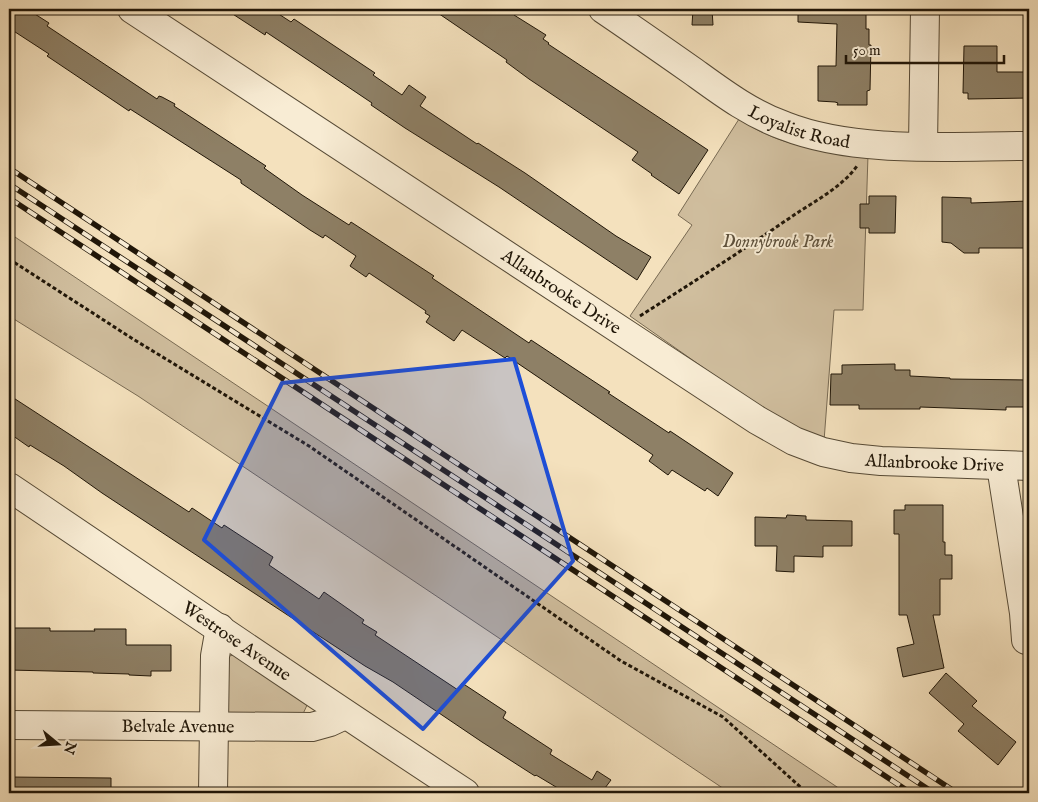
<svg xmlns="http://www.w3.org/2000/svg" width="1038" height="802" viewBox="0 0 1038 802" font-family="'IM FELL English',serif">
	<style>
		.green { fill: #d0be9e; stroke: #786a53 }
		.building { fill: #8e8066; stroke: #201608 }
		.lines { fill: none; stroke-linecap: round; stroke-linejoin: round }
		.minor-casing { stroke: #554935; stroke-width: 30 }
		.path { stroke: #201608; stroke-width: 3; stroke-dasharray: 4 2.5; stroke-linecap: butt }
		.minor { stroke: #f8ecd4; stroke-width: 28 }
		.rail-casing { stroke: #201608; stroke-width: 5.5 }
		.rail { stroke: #f8ecd4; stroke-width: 4; stroke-dasharray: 11; stroke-linecap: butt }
		.marked { fill: #1d4ed8; fill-opacity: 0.2; stroke: #1d4ed8; stroke-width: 4; stroke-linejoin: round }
		.labels { text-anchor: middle; stroke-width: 4; stroke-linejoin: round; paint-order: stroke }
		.street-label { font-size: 18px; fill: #201608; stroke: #f8ecd4 }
		.park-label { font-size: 18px; font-style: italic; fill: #5e513c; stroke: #f8ecd4 }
	</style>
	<rect width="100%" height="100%" fill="#f4e1bd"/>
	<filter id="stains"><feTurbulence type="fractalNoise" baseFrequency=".004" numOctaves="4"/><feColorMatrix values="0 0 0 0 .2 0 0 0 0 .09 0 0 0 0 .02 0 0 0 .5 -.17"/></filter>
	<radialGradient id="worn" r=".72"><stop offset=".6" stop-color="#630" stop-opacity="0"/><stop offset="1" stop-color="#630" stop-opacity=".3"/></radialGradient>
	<path class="green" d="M739 119C753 128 768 136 784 141 811 150 840 152 868 155L863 310H834L824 441 787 423 728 385 630 316 692 225 678 215Z
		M9 233 846 793H730L138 396 9 316Z
		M233 655 301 692 308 703 302 716 228 715 226 657Z"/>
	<path class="building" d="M9 9H27L49 23 47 26 157 99 159 96 162 97 175 104 174 106 266 166 264 168 302 195 349 225 351 222 434 276 432 278 529 343 531 340 575 369 610 392 608 393 669 433 670 431 733 473 718 496 707 488 705 491 672 470 668 475 649 461 653 455 507 356 505 358 462 330 454 341 426 322 430 316 425 313 426 311 369 273 366 277 350 266 356 256 325 235 323 238 310 230 241 183V180L130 109 129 111 47 56 49 54 9 28Z
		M225 9H271L291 22 294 19 375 73 373 75 402 95 409 85 426 97 420 106 477 144 478 143 525 173 616 236 651 257 637 280 499 187 405 128 371 105 372 103 314 64 266 32 265 35Z
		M432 9H518L514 15 546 35 543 39 549 43 548 44 708 150 679 194 651 175 652 174 632 160 638 152 529 79 506 62 507 60Z
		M693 9H712L713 25H692Z
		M798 9H866V29H869V45H871L870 90 867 91V105H837L838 103 835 102 818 101V66H836L837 24 798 22Z
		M964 46H997V72H1029V98L968 99V93H963Z
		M869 196H896L895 233H869V228H860V204H869Z
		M942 197 971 198V203L1029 201V248H979V253H964L951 243 942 242Z
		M895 364V370H910V376L950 378V379L1029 380V407H1006V410L920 407V409H859V405H830L831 374H842V365Z
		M9 395 189 512 192 508 222 528 224 525 273 557 269 565 319 599 324 592 364 620 362 623 377 632 375 635 458 690 462 683 506 712 503 718 552 750 550 754 592 780 597 771 611 780 605 788 613 793H566L536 775 535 776 482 742 393 682 365 666 102 493 64 466 30 445 29 447 9 433Z
		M905 505H943V542H945V555H952V579H940V615H933L944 668 903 677 897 648 914 644 907 615H899V534H894V510H905Z
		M787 515 806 516V520L852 521V546H823V557L794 556V572L776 571 777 546H755V517L786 518Z
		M9 628H50V631H95L94 629H126V645H171V671H151V676L129 675V674L93 673V672L9 670Z
		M946 673 977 701 972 706 1016 742 998 765 958 731 964 724 929 693Z
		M9 777 111 778V793H9Z"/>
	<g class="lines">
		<defs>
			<g id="minor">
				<path id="s1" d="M132 9 757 420 794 441 823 452 851 458 881 461 1029 466"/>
				<path id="s2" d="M603 9C634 30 664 51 694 72 723 93 751 114 785 126 856 154 953 146 1029 146"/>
				<path d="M923 146 925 9"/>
				<path d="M1001 466 1024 613 1026 640"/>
				<path id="s3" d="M9 487C161 589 312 693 465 793"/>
				<path id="s4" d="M9 725 312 727 330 722 345 715"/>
				<path d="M213 793 215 656 220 628"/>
			</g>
		</defs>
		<use href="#minor" class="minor-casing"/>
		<path class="path" d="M9 259 133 339 309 446 621 661 723 717 807 793
			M640 316C692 283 743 250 794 215 815 201 842 187 857 166"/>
		<use href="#minor" class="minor"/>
		<defs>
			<path id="rail" d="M9 168 957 793
				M9 184 934 793
				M9 198 911 793"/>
		</defs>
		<use href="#rail" class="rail-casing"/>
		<use href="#rail" class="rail"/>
	</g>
	<path class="marked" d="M514 359 573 561 423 729 204 540 282 383Z"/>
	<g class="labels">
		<g class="street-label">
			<text dy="6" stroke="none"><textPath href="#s2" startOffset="231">Loyalist Road</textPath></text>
			<text dy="6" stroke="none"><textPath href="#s1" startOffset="514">Allanbrooke Drive</textPath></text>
			<text dy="6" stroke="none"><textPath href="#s1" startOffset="934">Allanbrooke Drive</textPath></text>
			<text dy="6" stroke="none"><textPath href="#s3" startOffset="275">Westrose Avenue</textPath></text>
			<text dy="6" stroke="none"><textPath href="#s4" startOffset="169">Belvale Avenue</textPath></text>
		</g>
		<g class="park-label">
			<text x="778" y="247">Donnybrook Park</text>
		</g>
	</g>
	<rect width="1038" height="802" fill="none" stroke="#f4e1bd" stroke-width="30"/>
	<rect x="10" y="10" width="1018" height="782" fill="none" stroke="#201608" stroke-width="2.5"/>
	<rect x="15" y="15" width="1008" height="772" fill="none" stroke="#201608"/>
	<g transform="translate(58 744) rotate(108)" stroke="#f8ecd4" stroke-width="4" paint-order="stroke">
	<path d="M0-4L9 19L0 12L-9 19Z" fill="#201608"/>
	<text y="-8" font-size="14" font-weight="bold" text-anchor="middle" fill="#201608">N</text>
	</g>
	<path d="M846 55v8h158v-8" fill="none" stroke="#201608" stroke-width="2.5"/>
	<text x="853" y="55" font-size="15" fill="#201608" stroke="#f8ecd4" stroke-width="4" paint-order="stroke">50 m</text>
	<rect width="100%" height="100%" filter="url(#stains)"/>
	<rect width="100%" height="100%" fill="url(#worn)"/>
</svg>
